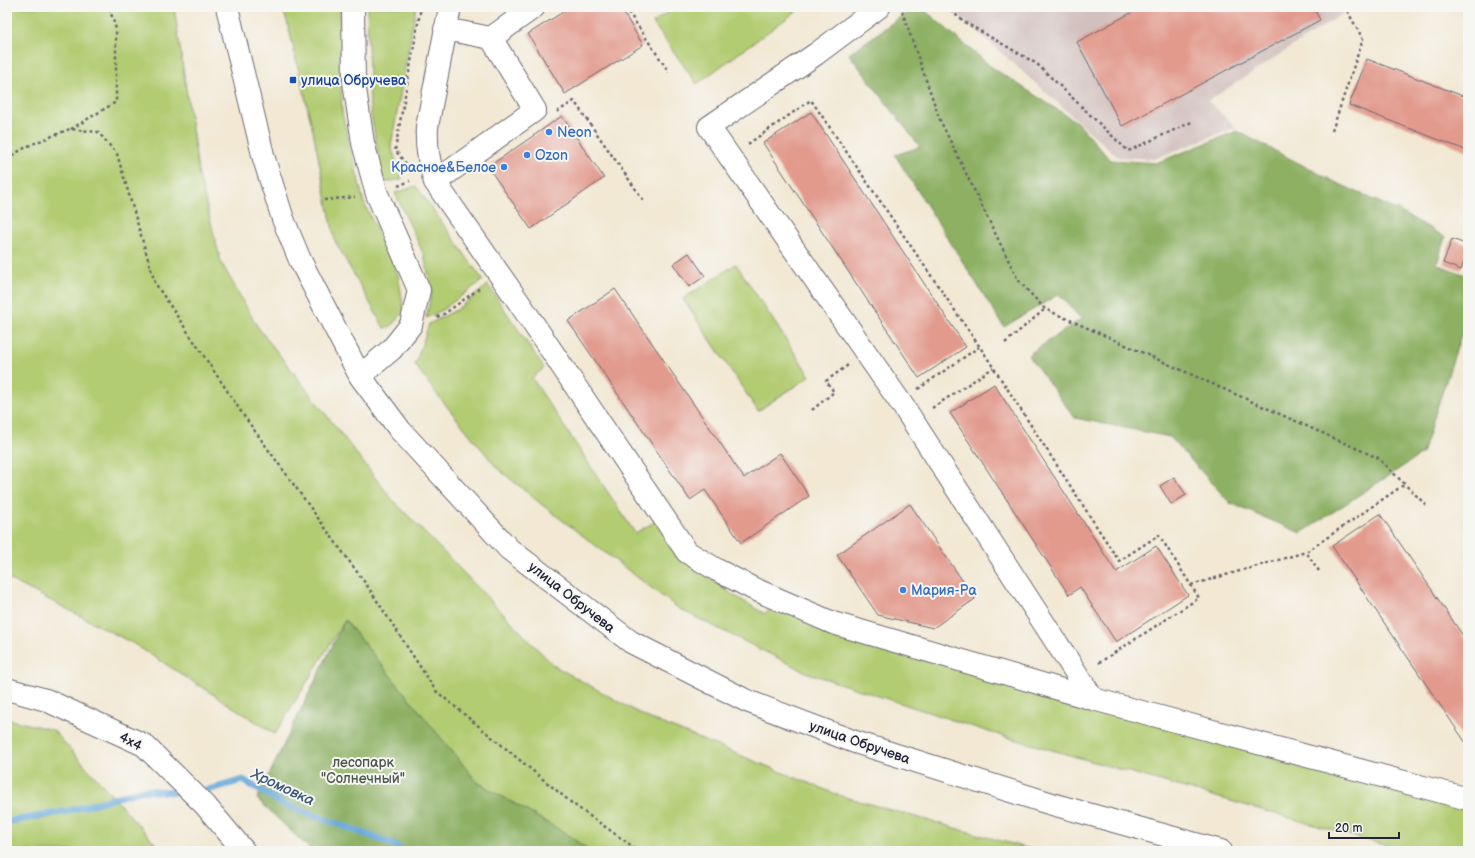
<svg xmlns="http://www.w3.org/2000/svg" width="1475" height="858" viewBox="0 0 1475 858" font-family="'Balsamiq Sans',sans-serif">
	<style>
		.industrial { fill: #d1c0bd }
		.green { fill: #b2cc72; stroke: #6a7756 }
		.forest { fill: #8db064; stroke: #586950 }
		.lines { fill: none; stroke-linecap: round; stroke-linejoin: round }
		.stream { stroke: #64a6d8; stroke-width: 7 }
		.building { fill: #e29a8d }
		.minor-casing { stroke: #6b6770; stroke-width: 24 }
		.path { stroke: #6b6770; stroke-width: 2.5; stroke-dasharray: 3 3; stroke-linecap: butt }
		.minor { stroke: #fff; stroke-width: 22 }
		.transit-dot { fill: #1a4fb4; stroke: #f6f6f2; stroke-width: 1.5 }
		.shop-dot { fill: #3f7fe0; stroke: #f6f6f2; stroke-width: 1.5 }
		.labels { text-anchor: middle; stroke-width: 4; stroke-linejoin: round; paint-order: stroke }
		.transit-label { font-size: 14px; fill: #164399; stroke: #f6f6f2; text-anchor: start }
		.shop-label { font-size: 14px; fill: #366cbe; stroke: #f6f6f2; text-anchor: start }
		.street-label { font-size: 14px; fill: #22223b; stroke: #f6f6f2 }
		.park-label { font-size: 14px; fill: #4d554c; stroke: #f6f6f2 }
		.water-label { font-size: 15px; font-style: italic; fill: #3c577a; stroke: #f6f6f2 }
	</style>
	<rect width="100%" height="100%" fill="#f6f6f2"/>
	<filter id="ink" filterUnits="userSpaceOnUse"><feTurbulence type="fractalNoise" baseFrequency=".025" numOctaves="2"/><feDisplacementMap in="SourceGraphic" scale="8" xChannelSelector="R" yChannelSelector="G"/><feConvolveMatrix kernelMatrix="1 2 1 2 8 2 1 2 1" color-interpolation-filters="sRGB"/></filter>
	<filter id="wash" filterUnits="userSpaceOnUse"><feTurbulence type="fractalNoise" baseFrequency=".012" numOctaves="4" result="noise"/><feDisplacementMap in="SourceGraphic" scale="16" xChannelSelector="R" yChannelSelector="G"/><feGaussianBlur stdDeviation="0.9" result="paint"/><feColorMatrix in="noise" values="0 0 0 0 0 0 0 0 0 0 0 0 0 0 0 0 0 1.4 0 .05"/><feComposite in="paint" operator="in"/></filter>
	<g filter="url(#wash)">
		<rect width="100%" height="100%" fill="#f2e8d3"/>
		<path class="industrial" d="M950 7H1353L1208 101 1236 127 1154 159 1118 157Z"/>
		<path class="green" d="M7 7H174L199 176 221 262 257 326 391 498 553 665 646 717 838 795 1037 851H589L570 836 477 782 345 620 275 734 134 644 7 578Z
			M281 7H340L342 113 364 203 398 274 404 311 390 327 384 328 335 241 313 131 287 21Z
			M367 7H416L391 146 402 179 383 183 370 108Z
			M675 7H802L697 84 653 23Z
			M416 186 483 280 441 311 426 318 432 291 424 255 395 193Z
			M736 264 810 376 758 411 683 299Z
			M488 285 544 368 532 378 635 533 658 520 685 558 730 593 765 614 771 606 1468 803V851H1405L989 732 808 673 679 609 541 504 497 468 436 393 415 365 429 324 456 310Z
			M7 719 53 730 162 851H7Z"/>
		<path class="forest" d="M914 7H921L990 66 1078 123 1110 160 1156 163 1237 131 1335 182 1401 212 1445 237 1437 264 1468 276V314L1422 454 1301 533 1230 503 1170 437 1075 418 1028 355 1081 319 1059 294 1004 327 895 155 920 147 849 54Z
			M345 620 477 782 570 836 589 851H312L257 799Z"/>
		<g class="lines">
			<path class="stream" d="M197 793 243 780 285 805 393 844 402 851
				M7 822 68 811 144 790 185 793"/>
		</g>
		<g id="blocks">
			<path class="building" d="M571 7H620L643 45 565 94 528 34Z
				M1142 7H1313L1320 20 1122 126 1077 42Z
				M1367 59 1468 98V151L1349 105Z
				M811 112 966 347 919 378 763 143Z
				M562 116 604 178 531 229 488 167Z
				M1452 239 1468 245V251L1461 270 1443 263Z
				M689 253 705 276 689 287 673 264Z
				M615 289 744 478 780 453 809 496 741 543 705 490 690 500 568 321Z
				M994 384 1116 572 1156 546 1188 595 1116 642 1080 587 1069 595 950 413Z
				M1174 477 1186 495 1171 504 1160 486Z
				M910 504 975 599 933 628 878 615 837 555Z
				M1380 514 1468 643V746L1332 546Z"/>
		</g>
	</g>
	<g filter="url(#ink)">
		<use href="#blocks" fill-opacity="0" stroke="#6b6770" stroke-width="1"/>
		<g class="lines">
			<defs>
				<path id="minor" d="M227 7 264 159 283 219 300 260 333 324 360 376 400 430 509 549 631 642 747 701 855 742 1052 804 1221 851
					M353 7 354 82 363 143 377 194 419 290 411 325 392 349 360 376
					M450 7 427 127C426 148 429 162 435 182L518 301 687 552 717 570 752 588 833 623 1093 699 1468 799
					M879 7 816 54 709 127 905 409 1093 699
					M491 38 534 7
					M435 182 535 110 491 38 445 29
					M7 689 46 700 144 745 205 805 244 851"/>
			</defs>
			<use href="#minor" class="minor-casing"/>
			<path class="path" d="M625 7 669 72
				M946 7 966 23 1037 64 1128 151 1194 121
				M902 11 940 120 1018 280 1045 309 1378 458 1427 506
				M557 112 574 101 644 201
				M71 129 116 102V29L109 7
				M1332 131 1363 39 1345 7
				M748 144 811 100 986 356 1119 561 1159 535 1199 598 1097 664
				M7 158 30 145 70 129 98 132 117 154 155 283 244 416 368 587 436 691 573 804 639 851
				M406 164 395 150 421 7
				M398 186 410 181
				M324 200 355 197
				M437 317 444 314 480 288
				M1005 343 1045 309
				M918 389 979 347
				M932 408 993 368
				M812 410 834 392 826 381 848 365
				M1319 571 1306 552 1405 484
				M1191 585 1306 552"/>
			<use href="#minor" class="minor"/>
		</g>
	</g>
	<rect class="transit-dot" x="289" y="76" width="8" height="8" rx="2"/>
	<g class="shop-dot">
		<circle cx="549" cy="132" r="4"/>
		<circle cx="527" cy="155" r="4"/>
		<circle cx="504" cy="167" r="4"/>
		<circle cx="903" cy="590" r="4"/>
	</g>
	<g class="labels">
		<g class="transit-label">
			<text x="301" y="85">улица Обручева</text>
		</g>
		<g class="shop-label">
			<text x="557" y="137">Neon</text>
			<text x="535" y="160">Ozon</text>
			<text x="496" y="172" text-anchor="end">Красное&amp;Белое</text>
			<text x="911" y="595">Мария-Ра</text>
		</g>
		<g class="street-label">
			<text transform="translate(572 597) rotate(38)" y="5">улица Обручева</text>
			<text transform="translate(131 741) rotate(28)" y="5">4x4</text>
			<text transform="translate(860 742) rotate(19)" y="5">улица Обручева</text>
		</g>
		<g class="park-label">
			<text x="363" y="767">лесопарк<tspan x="363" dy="16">"Солнечный"</tspan></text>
		</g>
		<g class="water-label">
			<text transform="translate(283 787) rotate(25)" y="5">Хромовка</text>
		</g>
	</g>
	<rect width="1475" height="858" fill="none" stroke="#f6f6f2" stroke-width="24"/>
	<path d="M1329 832v6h70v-6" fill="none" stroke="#22223b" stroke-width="2"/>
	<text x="1335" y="832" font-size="12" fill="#22223b" stroke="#f6f6f2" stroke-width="3" paint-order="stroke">20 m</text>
</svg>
